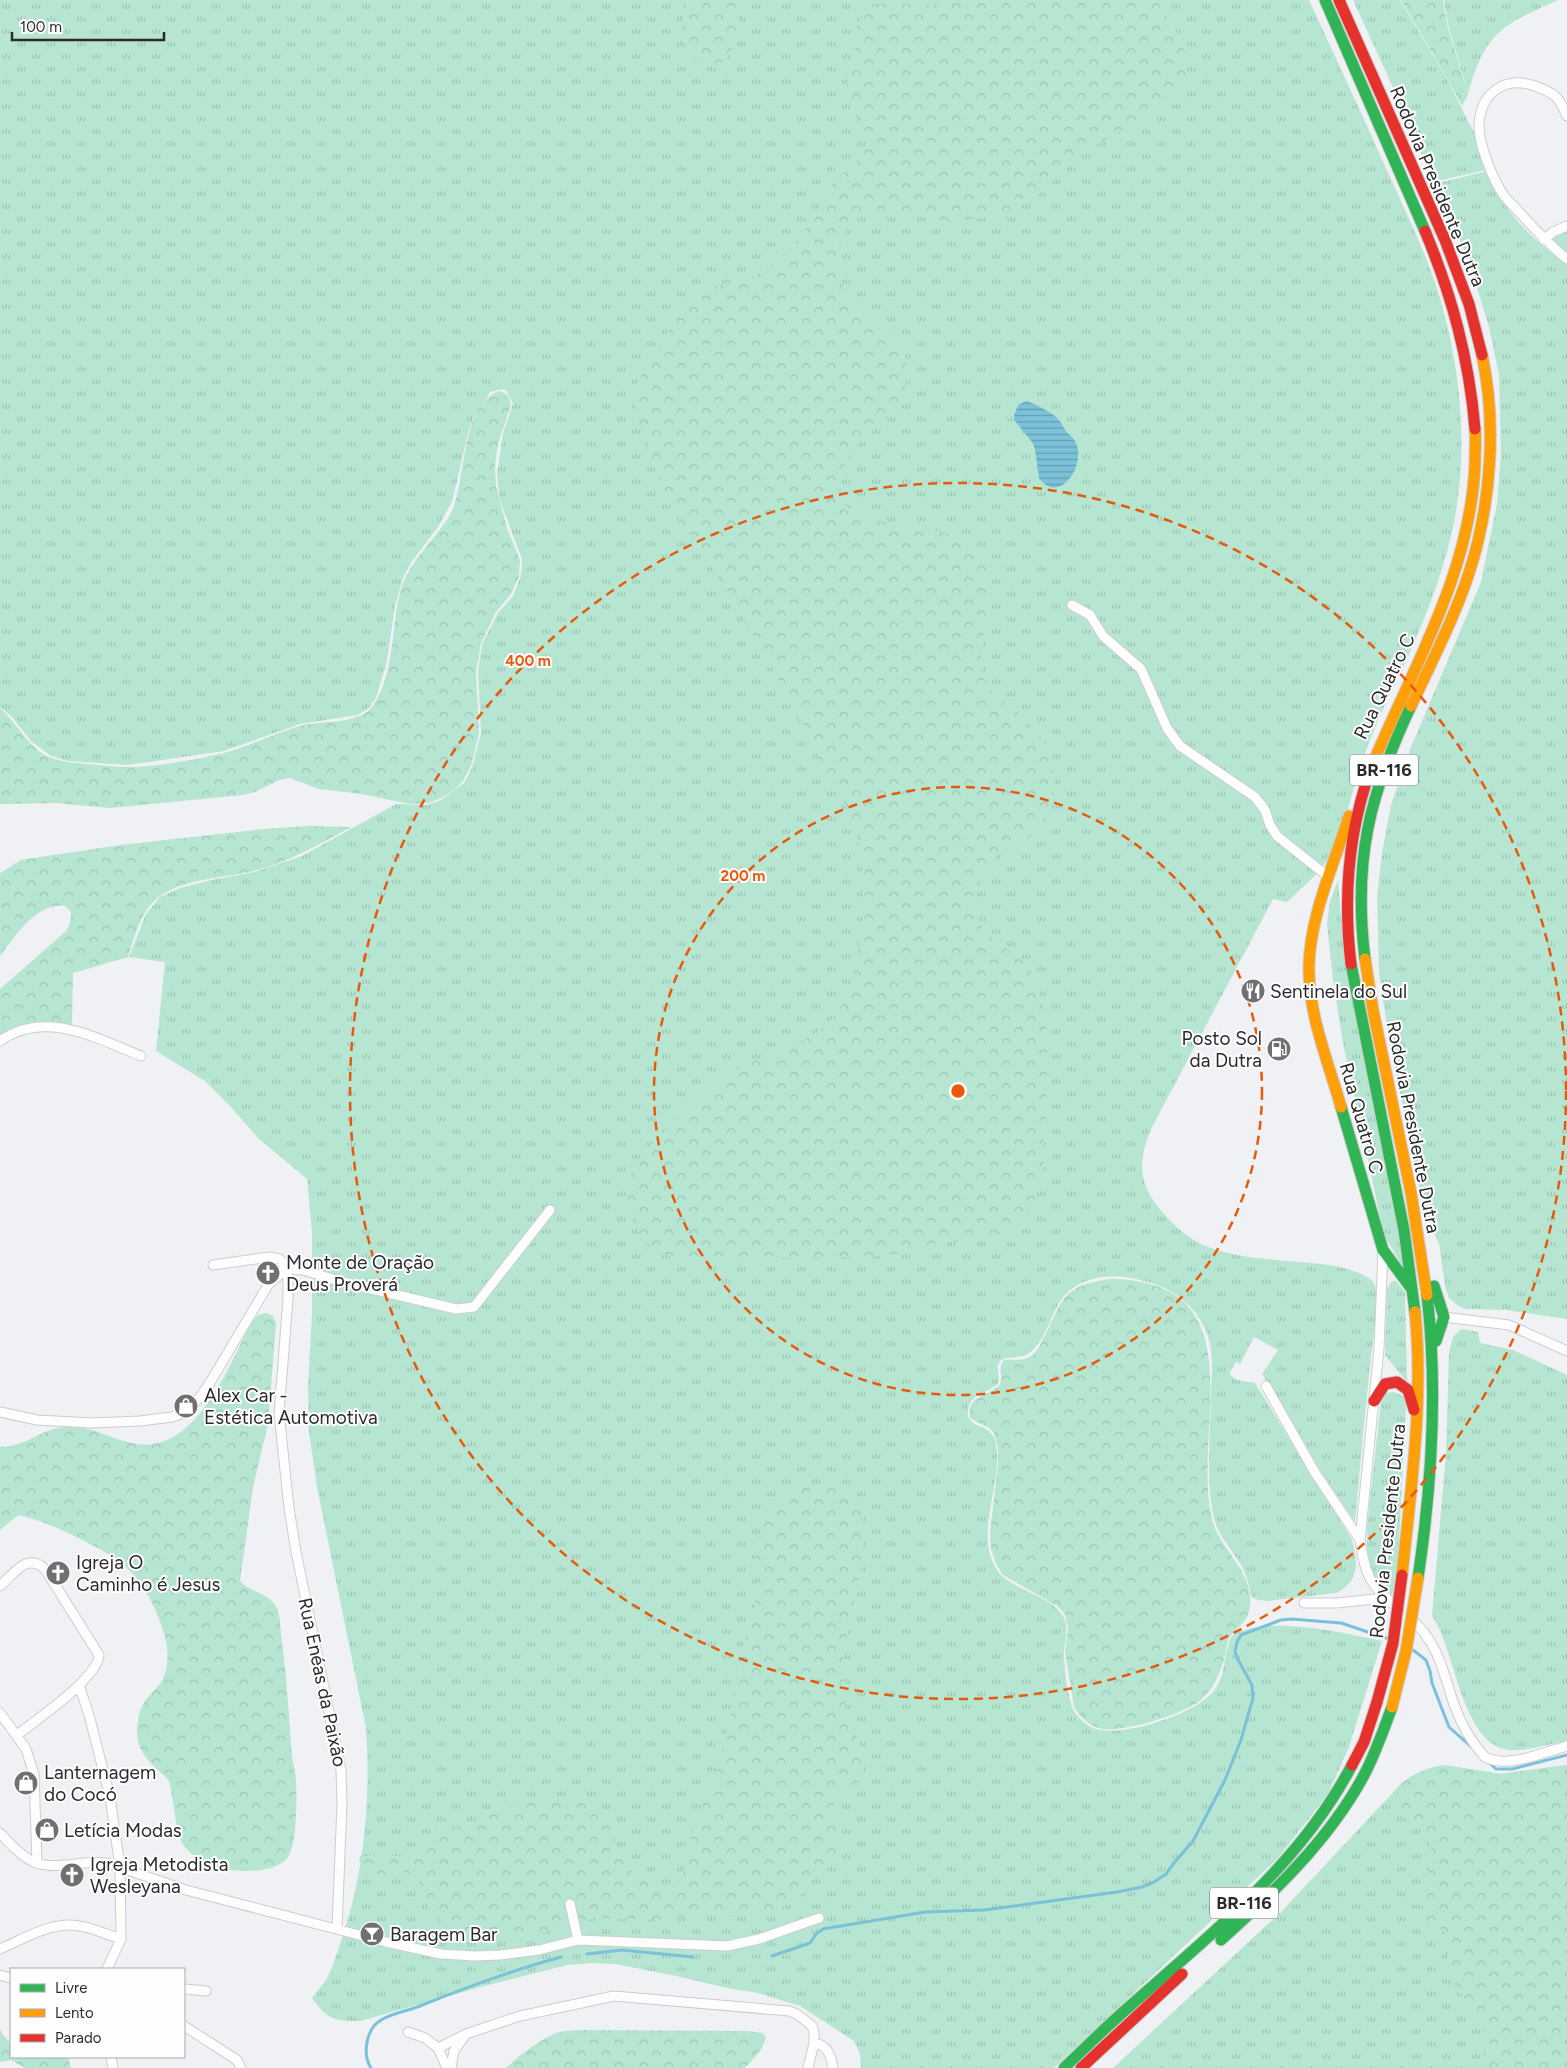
<svg xmlns="http://www.w3.org/2000/svg" width="1567" height="2068" viewBox="0 0 1567 2068" font-family="Figtree,sans-serif">
	<style>
		.grass { fill: url(#grass-tufts) }
		.forest { fill: url(#forest-crowns) }
		.water { fill: url(#water-rules) }
		.lines { fill: none; stroke-linecap: round; stroke-linejoin: round }
		.stream { stroke: #7ac1d9; stroke-width: 3 }
		.street-casing { stroke: #cccdcf; stroke-width: 11 }
		.fast-casing { stroke: #cccdcf; stroke-width: 13 }
		.slow-casing { stroke: #cccdcf; stroke-width: 13 }
		.jam-casing { stroke: #cccdcf; stroke-width: 13 }
		.street { stroke: #fdfdfd; stroke-width: 9 }
		.fast { stroke: #30b455; stroke-width: 11 }
		.slow { stroke: #ff9f0a; stroke-width: 11 }
		.jam { stroke: #e5322d; stroke-width: 11 }
		.slow-bridge-casing { stroke: #cbcccd; stroke-width: 13; stroke-linecap: butt }
		.jam-bridge-casing { stroke: #cbcccd; stroke-width: 13; stroke-linecap: butt }
		.slow-bridge { stroke: #ff9f0a; stroke-width: 11 }
		.jam-bridge { stroke: #e5322d; stroke-width: 11 }
		.ring { fill: none; stroke: #e8590c; stroke-width: 2.5; stroke-dasharray: 9 6 }
		.labels { text-anchor: middle; stroke-width: 4; stroke-linejoin: round; paint-order: stroke }
		.shield { fill: #fdfdfe; stroke: #6a6a6c; stroke-width: 1 }
		.shield-label { font-size: 18px; font-weight: bold; fill: #2b2b2d }
		.street-label { font-size: 19px; fill: #2b2b2d; stroke: #fdfdfe }
		.poi-label { font-size: 19px; fill: #2b2b2d; stroke: #fdfdfe; text-anchor: start }
		.centre { fill: #e8590c; stroke: #fdfdfe; stroke-width: 2.5 }
		.ring-label { font-size: 15px; text-anchor: middle; font-weight: bold; fill: #e8590c; stroke: #fdfdfe; stroke-width: 4; stroke-linejoin: round; paint-order: stroke }
	</style>
	<defs>
		<pattern id="grass-tufts" width="24" height="20" patternUnits="userSpaceOnUse" patternTransform="scale(1.25)"><rect width="24" height="20" fill="#b6e5d1"/><path d="M3 7l-1-3M5 7V3M7 7l1-3M15 17l-1-3M17 17v-4M19 17l1-3" fill="none" stroke="#9dc5b4"/></pattern>
		<pattern id="forest-crowns" width="20" height="18" patternUnits="userSpaceOnUse" patternTransform="scale(1.25)"><rect width="20" height="18" fill="#b6e5d1"/><path d="M2 6a3 3 0 1 1 6 0M12 15a3 3 0 1 1 6 0" fill="none" stroke="#9dc5b4"/></pattern>
		<pattern id="water-rules" width="6" height="5" patternUnits="userSpaceOnUse" patternTransform="scale(1.25)"><rect width="6" height="5" fill="#7ac1d9"/><path d="M0 2.5h6" fill="none" stroke="#649db0"/></pattern>
	</defs>
	<rect width="100%" height="100%" fill="#f0f1f4"/>
	<path class="grass" d="M0 0H1309C1334 55 1360 109 1384 164 1398 195 1413 226 1426 258 1459 341 1472 444 1452 532 1441 580 1421 629 1400 674 1395 685 1388 697 1383 709 1371 735 1361 763 1353 791 1347 811 1343 833 1333 851 1322 871 1303 887 1287 902L1273 899 1151 1129C1139 1159 1137 1179 1158 1207 1171 1224 1190 1241 1211 1248 1251 1262 1294 1259 1335 1266 1345 1268 1370 1274 1375 1285 1380 1298 1373 1341 1371 1356 1365 1412 1360 1467 1355 1522L1321 1472 1262 1374 1278 1350 1254 1337 1240 1364 1236 1362 1229 1374 1237 1380 1255 1383 1352 1540C1358 1562 1360 1582 1336 1593L1268 1601 1258 1600 1252 1597C1249 1587 1247 1575 1241 1565 1228 1543 1217 1537 1212 1509 1206 1470 1211 1430 1211 1391 1212 1372 1214 1350 1206 1331 1196 1307 1175 1290 1151 1283 1130 1276 1105 1273 1084 1282 1050 1296 1055 1327 1033 1350 1022 1362 1001 1353 998 1365 997 1371 1000 1377 998 1384 988 1393 970 1393 968 1410 965 1431 993 1421 996 1444 1003 1484 975 1529 995 1567 1008 1591 1053 1594 1064 1618 1069 1628 1065 1640 1064 1651 1064 1666 1067 1697 1074 1711 1079 1720 1091 1729 1101 1730 1129 1735 1194 1714 1213 1692 1228 1673 1222 1654 1232 1636 1265 1614 1345 1633 1382 1641L1349 1747 1328 1794 1277 1859 1054 2068H861L860 2054 854 2041 800 2006 758 1993 727 1988 672 1975 615 1964 593 1963 567 1965 488 1985 360 2021C334 2021 328 2020 312 1998 316 1992 322 1986 326 1980 332 1969 336 1956 340 1944 364 1878 371 1799 366 1728L317 1487 309 1432 308 1388 312 1314V1232L307 1179 258 1138 230 1106 205 1081 156 1051 165 962 129 957 146 914 160 897 180 888 211 880 255 872 302 856 396 804 426 805 441 800 464 783 472 768 481 733 478 671 482 644 498 613 513 596 521 576 522 559 505 514 499 496 497 474 503 433 513 404 507 391 502 389 490 392 474 417 468 433 452 502 438 527 410 564 403 578 395 606 387 661 376 698 368 709 357 715 300 724 224 751 128 765 68 761 51 756 31 741 12 717 0 707Z
		M1353 0H1400L1447 79 1474 133 1486 170 1433 182 1390 81Z
		M1444 0H1558C1502 25 1485 32 1468 94L1448 24Z
		M1487 171C1505 214 1530 237 1567 265V1319L1506 1310 1466 1309 1458 1306 1449 1298 1445 1286 1439 1243 1427 1220 1421 1195 1388 1032 1379 973 1377 896 1382 853 1391 805 1411 747 1481 582 1497 504 1501 455 1499 375 1489 327 1468 258 1434 184Z
		M1567 229V255L1548 240Z
		M1338 880 1342 930 1406 1272 1384 1235 1343 1043 1333 980 1327 924 1330 901Z
		M1392 1281H1396L1405 1292 1407 1382 1385 1355 1387 1289Z
		M1461 1329 1478 1332 1480 1343 1513 1350 1567 1375V1741C1549 1744 1528 1751 1510 1750 1461 1746 1456 1649 1432 1616L1446 1453 1449 1353 1453 1337Z
		M1394 1392 1403 1396 1406 1404 1396 1598C1368 1578 1366 1559 1367 1527L1381 1401 1386 1393Z
		M1444 1765 1500 1774 1567 1765V2068H1113L1282 1911 1401 1784C1414 1773 1427 1768 1444 1765Z"/>
	<path class="forest" d="M685 0H745C739 16 738 47 726 59 722 64 714 65 708 64 677 62 681 22 685 0Z
		M970 0H1156C1170 22 1193 49 1185 77 1176 107 1107 136 1081 155 1050 176 1047 199 1008 211 990 217 970 221 952 221 913 221 864 191 842 238 836 250 837 262 840 275 843 286 848 299 856 308 862 315 871 319 879 324 902 340 912 361 905 389 895 426 846 438 841 479 841 482 840 494 841 498 852 527 919 523 945 533 958 539 974 550 982 562 1002 592 975 640 982 673 987 697 1011 704 1026 720 1058 749 1064 796 1037 830 1028 841 1017 845 1006 851 986 861 975 884 976 906 977 945 1017 944 1033 975 1054 1015 1046 1088 1044 1133 1043 1148 1046 1165 1042 1180 1038 1193 1029 1211 1018 1221 995 1241 958 1240 929 1245 916 1248 904 1252 892 1255 883 1256 873 1256 864 1257 835 1257 805 1258 776 1258 739 1259 687 1268 655 1249 643 1242 636 1228 631 1215 623 1191 630 1171 644 1151 670 1128 694 1099 723 1078 758 1053 807 1051 835 1015 850 996 855 966 859 943 865 909 864 862 855 829 851 809 837 793 827 775 819 762 815 747 808 733 788 698 768 662 748 626 711 560 658 500 640 425 637 413 633 400 637 387 642 368 690 297 707 289 719 284 732 284 744 280 780 267 802 239 819 207 824 198 828 189 835 181 844 170 861 162 865 148 871 128 852 117 848 100 843 84 853 70 855 55 856 45 854 34 857 25 861 16 870 7 879 4 891 1 905 4 917 5 935 6 952 5 970 0Z
		M1401 0H1443L1447 24 1468 95 1462 106 1447 78Z
		M500 391 508 395 511 405 498 444 495 465 496 486 507 528 520 560 519 577 511 594 496 612 481 643 476 672 479 734 471 766 463 781 455 789 443 797 429 803 409 804 362 794 319 789 290 778 279 780 255 792 243 795 110 808 56 803 0 804V708C18 724 28 748 51 758 63 762 76 763 89 764 101 765 114 767 126 767 151 768 199 759 224 753 249 746 274 734 299 726 318 721 359 724 371 708 395 678 391 627 400 592 410 556 442 536 454 506 466 475 462 402 500 391Z
		M309 826 351 827C320 844 289 862 254 871 226 878 186 878 162 895 141 908 135 935 128 957L73 973 72 1025 53 1023 0 1038V989L65 932C70 926 71 920 71 912L65 906C37 902 15 936 0 956V873L21 860 120 845 264 829Z
		M1112 1279C1260 1282 1191 1430 1212 1519 1220 1552 1258 1574 1249 1611 1246 1625 1233 1629 1228 1641 1226 1646 1226 1651 1225 1656 1221 1671 1214 1688 1202 1699 1185 1714 1125 1732 1103 1729 1090 1727 1080 1717 1074 1707L1065 1652 1068 1629 1065 1614 1057 1606 1003 1575 996 1564 991 1549 990 1532 998 1465V1448L994 1433 989 1428 971 1419C964 1398 986 1396 999 1386 1004 1377 997 1368 1004 1360 1012 1359 1020 1361 1027 1358 1034 1356 1037 1350 1040 1345 1063 1304 1057 1285 1112 1279Z
		M266 1313 273 1316 276 1323 268 1424 253 1487 240 1581C250 1593 270 1593 277 1608 281 1618 280 1632 282 1642 287 1680 289 1718 292 1757 293 1765 296 1773 296 1782 297 1798 297 1844 288 1857 274 1876 226 1873 207 1863 172 1846 179 1830 172 1797 171 1792 171 1784 168 1780 167 1777 162 1774 159 1771 145 1759 136 1747 137 1728 138 1720 139 1710 144 1703 154 1687 164 1687 167 1664 169 1647 165 1635 159 1619 140 1569 116 1556 70 1534 53 1526 37 1519 18 1515L0 1530V1447C26 1447 43 1428 65 1427 94 1425 110 1440 137 1444 196 1453 229 1366 250 1325L258 1315Z
		M799 1486C818 1486 851 1486 860 1508 862 1512 862 1518 862 1523 869 1567 847 1610 845 1655 844 1672 842 1699 848 1715 857 1741 867 1752 860 1781L855 1786 845 1787 839 1792 834 1803 837 1837 836 1858 829 1867 810 1879 804 1892 796 1899 775 1911 741 1916H701L664 1920 595 1918 544 1933 522 1935 502 1936 459 1931 446 1925 437 1917 429 1907 419 1882 414 1876 406 1872 379 1875 371 1871 366 1864 359 1862 360 1856H411C421 1850 424 1838 433 1831 445 1822 461 1830 474 1823 509 1807 544 1787 582 1803 589 1806 597 1809 602 1814 613 1824 614 1839 620 1851 625 1861 631 1869 635 1878L656 1885 681 1886 693 1831 719 1762 734 1700 738 1666 756 1599 758 1570 755 1554 761 1531 769 1513 781 1498Z
		M1444 1765 1500 1774 1567 1765V2068H1474C1487 2058 1489 2034 1480 2019 1473 2007 1462 1997 1455 1985 1448 1970 1447 1952 1447 1936L1441 1929 1426 1920 1422 1912 1421 1898 1432 1863 1433 1853 1427 1835 1418 1825 1401 1814 1397 1788C1410 1774 1425 1769 1444 1765Z
		M0 2029 3 2035 11 2043V2057H68L71 2068H25L11 2060 0 2062Z
		M583 2030 748 2031 763 2033 766 2038 761 2050 745 2068H506C521 2054 540 2039 559 2032 566 2030 575 2031 583 2030Z"/>
	<path class="water" d="M1026 401C1034 403 1055 414 1060 421 1062 424 1063 428 1066 431 1069 435 1074 438 1076 443 1086 466 1059 506 1039 478L1035 449 1032 442 1015 421 1014 416 1018 405Z"/>
	<g class="lines">
		<path class="stream" d="M1413 1650 1426 1660 1430 1671 1432 1683 1449 1727 1476 1751
			M1486 1760 1496 1769H1512L1567 1755
			M587 1954 622 1950 693 1957
			M772 1956 810 1943 816 1934 823 1929 925 1912 984 1910 1117 1892 1142 1887 1154 1882 1166 1874 1174 1863 1193 1841 1225 1780 1241 1740 1253 1698 1252 1685 1237 1658 1235 1651 1237 1642 1241 1635 1281 1620 1291 1619 1341 1623 1389 1639
			M371 2068C362 2054 366 2029 381 2020 392 2013 408 2011 420 2006 467 1987 513 1970 561 1957"/>
		<defs>
			<path id="street" d="M1567 116C1564 110 1561 102 1556 97 1550 91 1542 89 1535 86 1506 76 1482 91 1479 123 1478 143 1493 181 1505 197 1509 202 1514 206 1518 211 1534 228 1548 244 1567 259
				M1544 240 1553 232 1567 226
				M1072 605 1090 615 1103 636 1141 669 1167 728 1180 746 1255 797 1265 810 1270 825 1277 836 1326 875
				M0 1041C45 1009 96 1038 141 1056
				M1383 1252 1379 1348 1360 1540C1366 1578 1369 1584 1399 1609
				M213 1265 269 1257 280 1259 286 1269 288 1280V1299L279 1413 289 1508 296 1552 341 1770 342 1803 337 1929
				M1444 1317 1509 1325 1567 1351
				M1266 1386 1314 1471 1360 1540
				M0 1412 37 1420 92 1423 140 1421 172 1417 186 1412 200 1397 211 1381 268 1285 286 1269 303 1270 342 1282 456 1309 474 1307 550 1210
				M0 1586C14 1574 27 1552 45 1569L99 1655C98 1678 36 1720 17 1735
				M1304 1603H1336L1385 1598
				M1411 1619C1440 1644 1443 1674 1455 1707 1462 1726 1472 1743 1485 1757 1506 1769 1545 1752 1567 1746
				M79 1685 89 1715 110 1797 120 1867 121 1939 107 1969
				M0 1713 26 1749 34 1774 37 1863
				M0 1833C10 1844 23 1858 36 1863 58 1870 84 1860 107 1863L186 1890 386 1942 441 1954 475 1956 500 1955 539 1950 578 1940 727 1946 759 1939 819 1918
				M570 1904 578 1940
				M0 1949C21 1940 44 1926 67 1925 84 1924 105 1934 121 1939
				M0 1975 11 1978
				M184 1989 206 1991
				M184 2026 237 2060 241 2068
				M408 2032 425 2038 438 2048
				M111 2057 113 2068
				M447 2068 438 2048 466 2034 520 2016 614 1996 789 2011 797 2014 812 2026 814 2032V2043C828 2045 831 2056 833 2068
				M451 2068 454 2051 464 2037
				M808 2068 814 2043"/>
			<path id="fast" d="M1325 0 1425 231
				M1365 959C1353 861 1369 795 1411 706
				M1351 964 1404 1230 1415 1312
				M1341 1107 1383 1250
				M1383 1250 1411 1288
				M1434 1286 1444 1317 1436 1341
				M1418 1578C1432 1484 1438 1389 1427 1295
				M1221 1940C1274 1892 1328 1841 1363 1777 1375 1755 1383 1731 1392 1707
				M1064 2068C1086 2047 1107 2026 1130 2006 1211 1934 1301 1863 1352 1765"/>
			<path id="slow" d="M1411 706C1432 661 1455 617 1470 570 1491 503 1497 424 1482 355
				M1371 768C1412 669 1471 573 1475 463 1475 452 1476 440 1475 429
				M1365 959 1373 1010 1411 1193 1427 1295
				M1341 1107C1328 1061 1308 1014 1309 966 1310 915 1334 865 1349 816
				M1402 1575C1411 1488 1424 1399 1415 1312"/>
			<path id="jam" d="M1339 0 1445 240 1469 304 1482 355
				M1425 231C1452 296 1469 358 1475 429
				M1351 964C1343 897 1348 832 1371 768
				M1374 1401 1385 1384 1397 1382 1408 1390 1414 1410
				M1352 1765 1364 1742 1377 1702
				M1081 2068 1182 1974"/>
		</defs>
		<use href="#street" class="street-casing"/>
		<use href="#fast" class="fast-casing"/>
		<use href="#slow" class="slow-casing"/>
		<use href="#jam" class="jam-casing"/>
		<use href="#street" class="street"/>
		<use href="#fast" class="fast"/>
		<use href="#slow" class="slow"/>
		<use href="#jam" class="jam"/>
		<defs>
			<path id="slow-bridge" d="M1392 1707 1406 1651 1418 1578"/>
			<path id="jam-bridge" d="M1377 1702 1393 1643 1402 1575"/>
		</defs>
		<use href="#slow-bridge" class="slow-bridge-casing"/>
		<use href="#jam-bridge" class="jam-bridge-casing"/>
		<use href="#slow-bridge" class="slow-bridge"/>
		<use href="#jam-bridge" class="jam-bridge"/>
	</g>
	<g class="ring">
		<circle cx="958" cy="1091" r="304"/>
		<circle cx="958" cy="1091" r="608"/>
	</g>
	<defs>
		<symbol id="restaurant-disc" viewBox="-11 -11 22 22"><circle r="9.5" fill="#707073" stroke="#fdfdfe"/><path d="M-5-6h1v4h1v-4h1v4h1v-4h1v5L-1.5 .5V6h-2V.5L-5-1ZM5-6V6H3V1.5H1.5Q1.5-4 5-6Z" fill="#fff"/></symbol>
		<symbol id="fuel-disc" viewBox="-11 -11 22 22"><circle r="9.5" fill="#707073" stroke="#fdfdfe"/><path d="M-5.5-6h7V0h2V4h1.3V-2.5L3-4.5l.8-.8L6-3V5H2.5V1h-1V6h-7ZM-4.2-4.7v3.2H.2V-4.7Z" fill="#fff"/></symbol>
		<symbol id="church-disc" viewBox="-11 -11 22 22"><circle r="9.5" fill="#707073" stroke="#fdfdfe"/><path d="M-1.2-6h2.4v3.5h3.3v2.4h-3.3V6h-2.4V-.1h-3.3v-2.4h3.3Z" fill="#fff"/></symbol>
		<symbol id="shop-disc" viewBox="-11 -11 22 22"><circle r="9.5" fill="#707073" stroke="#fdfdfe"/><path d="M-5-2.5h2.3a2.7 3.5 0 0 1 5.4 0H5L5.5 6h-11ZM-1.5-2.5h3a1.5 2.3 0 0 0-3 0Z" fill="#fff"/></symbol>
		<symbol id="bar-disc" viewBox="-11 -11 22 22"><circle r="9.5" fill="#707073" stroke="#fdfdfe"/><path d="M-6-5H6L.8 .8V4.5H3.5V6h-7V4.5H-.8V.8Z" fill="#fff"/></symbol>
	</defs>
	<g fill-rule="evenodd">
		<use href="#restaurant-disc" x="1239" y="977" width="28" height="28"/>
		<use href="#fuel-disc" x="1265" y="1035" width="28" height="28"/>
		<use href="#church-disc" x="254" y="1259" width="28" height="28"/>
		<use href="#shop-disc" x="172" y="1392" width="28" height="28"/>
		<use href="#church-disc" x="44" y="1559" width="28" height="28"/>
		<use href="#shop-disc" x="12" y="1769" width="28" height="28"/>
		<use href="#shop-disc" x="33" y="1816" width="28" height="28"/>
		<use href="#church-disc" x="58" y="1861" width="28" height="28"/>
		<use href="#bar-disc" x="358" y="1920" width="28" height="28"/>
	</g>
	<g class="labels">
		<g class="shield">
			<rect x="1350" y="754.5" width="68" height="31" rx="4"/>
			<rect x="1210" y="1887.5" width="68" height="31" rx="4"/>
		</g>
		<g class="shield-label">
			<text x="1384" y="776">BR-116</text>
			<text x="1244" y="1909">BR-116</text>
		</g>
		<g class="street-label">
			<text transform="translate(1438 186) rotate(67)" y="7">Rodovia Presidente Dutra</text>
			<text transform="translate(1384 686) rotate(-64)" y="7">Rua Quatro C</text>
			<text transform="translate(1362 1118) rotate(74)" y="7">Rua Quatro C</text>
			<text transform="translate(1414 1127) rotate(79)" y="7">Rodovia Presidente Dutra</text>
			<text transform="translate(1387 1531) rotate(-84)" y="7">Rodovia Presidente Dutra</text>
			<text transform="translate(323 1682) rotate(78)" y="7">Rua Enéas da Paixão</text>
		</g>
		<g class="poi-label">
			<text x="1270" y="998">Sentinela do Sul</text>
			<text x="1262" y="1045" text-anchor="end">Posto Sol<tspan x="1262" dy="22">da Dutra</tspan></text>
			<text x="286" y="1269">Monte de Oração<tspan x="286" dy="22">Deus Proverá</tspan></text>
			<text x="204" y="1402">Alex Car -<tspan x="204" dy="22">Estética Automotiva</tspan></text>
			<text x="76" y="1569">Igreja O<tspan x="76" dy="22">Caminho é Jesus</tspan></text>
			<text x="44" y="1779">Lanternagem<tspan x="44" dy="22">do Cocó</tspan></text>
			<text x="64" y="1837">Letícia Modas</text>
			<text x="90" y="1871">Igreja Metodista<tspan x="90" dy="22">Wesleyana</tspan></text>
			<text x="390" y="1941">Baragem Bar</text>
		</g>
	</g>
	<circle cx="958" cy="1091" r="8" class="centre"/>
	<g class="ring-label">
		<text x="528" y="666">400 m</text>
		<text x="743" y="881">200 m</text>
	</g>
	<rect x="10" y="1968" width="175" height="90" fill="#fdfdfe" stroke="#a9a9aa"/>
	<rect x="20" y="1984" width="25" height="8" fill="#30b455" stroke="#a9a9aa"/>
	<text x="55" y="1993" font-size="15" fill="#2b2b2d">Livre</text>
	<rect x="20" y="2009" width="25" height="8" fill="#ff9f0a" stroke="#a9a9aa"/>
	<text x="55" y="2018" font-size="15" fill="#2b2b2d">Lento</text>
	<rect x="20" y="2034" width="25" height="8" fill="#e5322d" stroke="#a9a9aa"/>
	<text x="55" y="2043" font-size="15" fill="#2b2b2d">Parado</text>
	<path d="M12 32v8h152v-8" fill="none" stroke="#2b2b2d" stroke-width="2.5"/>
	<text x="20" y="32" font-size="15" fill="#2b2b2d" stroke="#fdfdfe" stroke-width="4" paint-order="stroke">100 m</text>
</svg>
